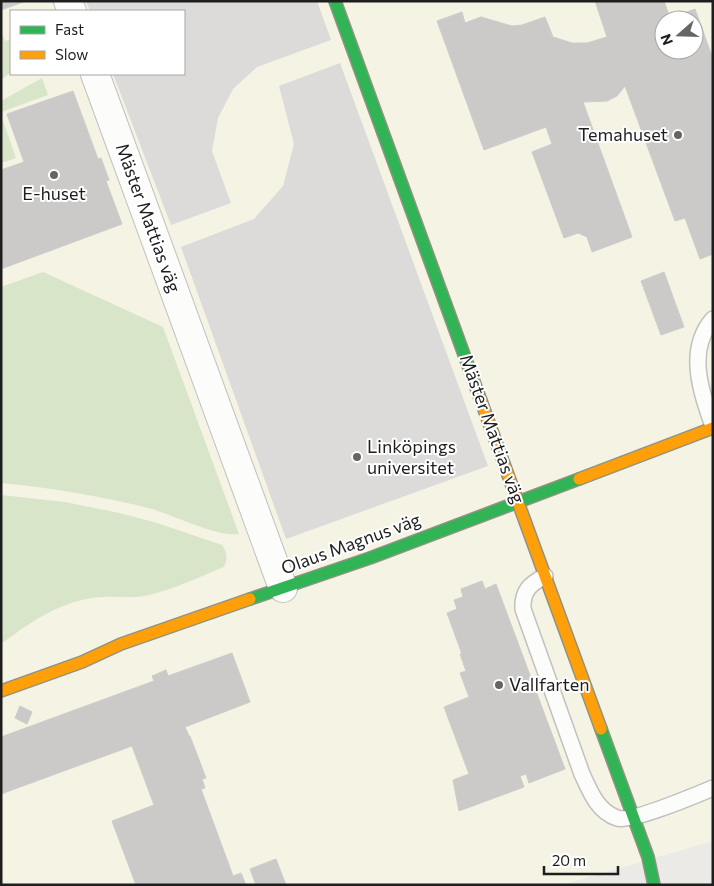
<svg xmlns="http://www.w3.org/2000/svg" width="714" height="886" viewBox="0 0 714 886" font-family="Commissioner,sans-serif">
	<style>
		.education { fill: #f4f3e4; fill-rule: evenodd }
		.grass { fill: #d8e5c9 }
		.parking { fill: #dcdbda }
		.building { fill: #cccac8; stroke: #ceccc9; fill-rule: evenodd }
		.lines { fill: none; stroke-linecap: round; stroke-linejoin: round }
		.lane-casing { stroke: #c1c1bf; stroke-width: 18 }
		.street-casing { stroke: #c1c1bf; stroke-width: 30 }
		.fast-casing { stroke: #919381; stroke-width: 14 }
		.slow-casing { stroke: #919381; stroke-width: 14 }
		.lane { stroke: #fcfcfb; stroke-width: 15 }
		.street { stroke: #fcfcfb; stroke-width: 28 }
		.fast { stroke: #30b455; stroke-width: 11 }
		.slow { stroke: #ff9f0a; stroke-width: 11 }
		.poi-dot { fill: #666564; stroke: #fff; stroke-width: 2 }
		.labels { text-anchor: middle; stroke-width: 4; stroke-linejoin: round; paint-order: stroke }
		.poi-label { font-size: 18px; fill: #1e1e1e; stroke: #fff; text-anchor: start }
		.street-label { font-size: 18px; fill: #1e1e1e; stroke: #fff }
	</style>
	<rect width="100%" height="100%" fill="#ebeae7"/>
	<path class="education" d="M1 1H713V841L562 885H1ZM11 11H184V74H11ZM664 20H694V50H664Z"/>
	<path class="grass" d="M1 32 5 41 11 39V72L1 80Z
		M42 78 48 95 1 112V101Z
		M1 115 16 158 1 163Z
		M43 272 163 327 239 534C216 537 176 516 152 509 102 496 52 488 1 483V287Z
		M1 495 65 502 119 513 154 522 222 545C227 553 228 558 224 567 199 577 174 589 149 595 133 599 119 596 103 597 63 599 32 621 1 644Z"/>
	<path class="parking" d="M86 1H317L331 40 257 67 233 89 218 118 212 151 231 203 171 225 113 74H184V11H90Z
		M340 63 488 466 286 539 181 247 254 219 283 186 294 144 279 86Z"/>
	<path class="building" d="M1 1H26L1 10Z
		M595 1H664L670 18 695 9 713 59V254L700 259 685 218 675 221 625 86 617 96 607 101 583 102 632 237 592 252 587 237 578 233 564 238 532 152 552 144 546 127 484 150 437 21 462 12 465 23 481 17 512 26 522 25 545 17 553 37 572 43H587L607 37ZM664 20H694V50H664Z
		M73 91 98 159 101 158 109 180 106 181 122 224 1 269V170L24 162 7 114Z
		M664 272 684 327 661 335 641 281Z
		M482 581 485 589 496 584 565 769 529 783 526 774 520 776 524 787 459 811 453 780 469 774 444 707 469 697 460 673 466 671 460 654H462L447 613 457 609 454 600 463 597 461 589Z
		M232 653 250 702 185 727 189 736H190L206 778 202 779 205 788 201 789 233 876 241 873 246 885H136L112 821 154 805 132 746 1 794V737L154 681 152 676 166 670 168 676Z
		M20 706 32 712 27 724 15 718Z
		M276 859 286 885H256L250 869Z"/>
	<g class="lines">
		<defs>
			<path id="lane" d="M713 319C686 350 701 392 713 426
				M545 576C530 584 522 591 523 609L582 774C590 791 597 811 617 818 630 823 696 795 713 788"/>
			<path id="street" d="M68 1 72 11
				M95 74 283 588"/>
			<path id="fast" d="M335 1 481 401
				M250 599 370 558 579 479
				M601 729 648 857 654 885"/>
			<path id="slow" d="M481 401 601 729
				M579 479 713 428
				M1 691 82 662 121 644 250 599"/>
		</defs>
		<use href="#lane" class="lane-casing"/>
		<use href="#street" class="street-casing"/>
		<use href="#fast" class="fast-casing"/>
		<use href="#slow" class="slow-casing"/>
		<use href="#lane" class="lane"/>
		<use href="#street" class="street"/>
		<use href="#fast" class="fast"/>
		<use href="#slow" class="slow"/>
	</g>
	<g class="poi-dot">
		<circle cx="678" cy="135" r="5"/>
		<circle cx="54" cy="175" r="5"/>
		<circle cx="357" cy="457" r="5"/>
		<circle cx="499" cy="685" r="5"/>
	</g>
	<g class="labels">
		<g class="poi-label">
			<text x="668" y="141" text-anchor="end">Temahuset</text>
			<text x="54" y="200" text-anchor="middle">E-huset</text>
			<text x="367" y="453">Linköpings<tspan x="367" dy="21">universitet</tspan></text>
			<text x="509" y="691">Vallfarten</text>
		</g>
		<g class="street-label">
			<text transform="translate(148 218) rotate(70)" y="6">Mäster Mattias väg</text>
			<text transform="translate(492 429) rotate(70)" y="6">Mäster Mattias väg</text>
			<text transform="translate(351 544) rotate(-20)" y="6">Olaus Magnus väg</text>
		</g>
	</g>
	<rect width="714" height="886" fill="none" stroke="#1e1e1e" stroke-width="5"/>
	<rect x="10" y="10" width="175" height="65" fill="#ffffff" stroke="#a5a5a5"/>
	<rect x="20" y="26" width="25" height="8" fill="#30b455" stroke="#a5a5a5"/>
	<text x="55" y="35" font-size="15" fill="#1e1e1e">Fast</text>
	<rect x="20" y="51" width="25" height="8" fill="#ff9f0a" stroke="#a5a5a5"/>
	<text x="55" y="60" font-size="15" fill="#1e1e1e">Slow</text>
	<g transform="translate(679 35) rotate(250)"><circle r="24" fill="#ffffff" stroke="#a5a5a5"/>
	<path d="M0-4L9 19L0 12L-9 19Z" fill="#666564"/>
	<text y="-8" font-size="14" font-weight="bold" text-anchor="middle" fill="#1e1e1e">N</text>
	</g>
	<path d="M544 866v8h74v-8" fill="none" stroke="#1e1e1e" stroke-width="2.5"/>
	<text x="552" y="866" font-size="15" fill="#1e1e1e" stroke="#ffffff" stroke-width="4" paint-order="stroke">20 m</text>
</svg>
